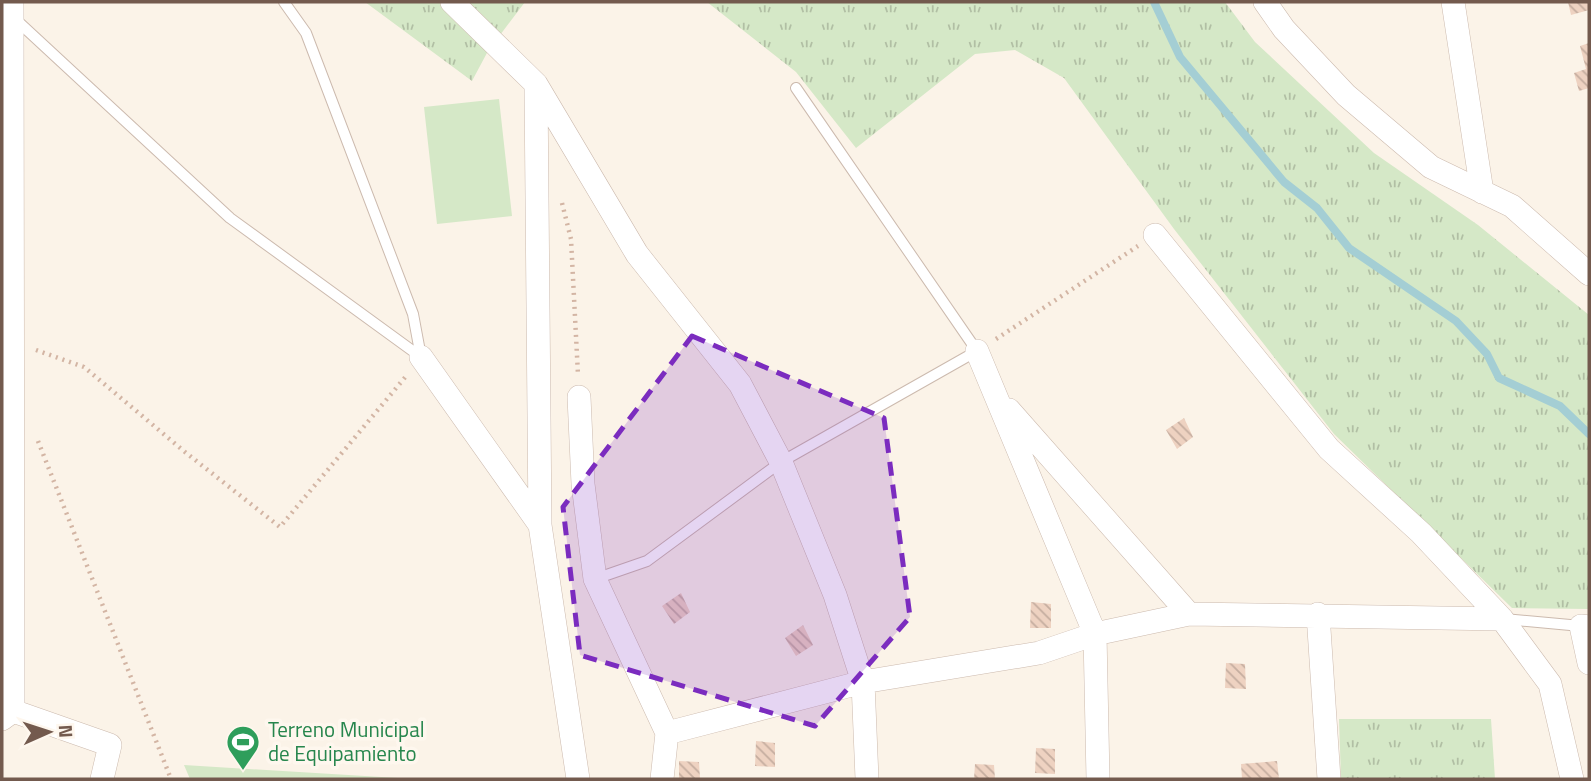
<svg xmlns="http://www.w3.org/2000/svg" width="1591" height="781" viewBox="0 0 1591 781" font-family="'Titillium Web',sans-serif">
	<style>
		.grass { fill: url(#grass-tufts) }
		.pitch { fill: #d5e8c7 }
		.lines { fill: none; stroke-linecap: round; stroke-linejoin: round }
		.stream { stroke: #a4ced4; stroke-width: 8 }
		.building { fill: url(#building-back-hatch) }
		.service-casing { stroke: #ccbaae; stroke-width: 12 }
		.minor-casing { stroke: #ccbaae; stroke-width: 24 }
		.path { stroke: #d3b5a4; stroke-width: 4.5; stroke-dasharray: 2 5; stroke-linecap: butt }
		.service { stroke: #fff; stroke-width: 10 }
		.minor { stroke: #fff; stroke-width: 23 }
		.marked { fill: #7b2cbf; fill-opacity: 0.2; stroke: #7b2cbf; stroke-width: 5; stroke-dasharray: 14 9; stroke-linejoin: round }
		.labels { text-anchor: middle; stroke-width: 7; stroke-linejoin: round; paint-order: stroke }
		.leisure-label { font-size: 21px; fill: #27864d; stroke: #fef7ee; text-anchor: start }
	</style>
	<defs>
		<pattern id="grass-tufts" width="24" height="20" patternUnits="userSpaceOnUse" patternTransform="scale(1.75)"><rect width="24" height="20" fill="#d5e8c7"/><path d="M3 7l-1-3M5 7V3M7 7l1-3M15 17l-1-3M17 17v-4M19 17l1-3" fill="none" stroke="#b1bfa4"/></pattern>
		<pattern id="building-back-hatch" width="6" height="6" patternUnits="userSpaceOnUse" patternTransform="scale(1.75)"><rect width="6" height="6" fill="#eed2c1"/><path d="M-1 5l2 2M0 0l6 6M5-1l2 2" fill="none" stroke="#c5ad9f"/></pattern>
	</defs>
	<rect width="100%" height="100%" fill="#fbf3e8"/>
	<path class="grass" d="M365 2H525L488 51 472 81Z
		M707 2H1225L1255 42 1374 153 1478 225 1589 315V609L1512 608 1334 434 1174 229 1064 78 1015 50 975 54 856 148 796 72Z
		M1491 719 1495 779H1341L1339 719Z"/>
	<path class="pitch" d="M499 99 512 216 437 224 424 107Z
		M184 765 414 779H190Z"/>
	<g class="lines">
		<path class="stream" d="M1154 2 1180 57 1284 182 1317 208 1349 248 1456 321 1487 354 1499 378 1560 406 1589 434"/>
	</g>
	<path class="building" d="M1568 2H1588L1589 10 1571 15Z
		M1589 43V88L1579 91 1574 73 1586 69 1580 46Z
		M1184 418 1193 437 1177 449 1166 430Z
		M681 593 690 612 674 624 662 606Z
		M1031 602 1051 604V628H1030Z
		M803 625 813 645 796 656 785 638Z
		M1226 663 1245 664 1246 689 1225 688Z
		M756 741 775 743V767L755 766Z
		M1036 748 1055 749V774L1035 773Z
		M679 761 699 762 700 779H679Z
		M1277 761 1279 779H1242L1241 764Z
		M975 764 994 765 995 779H974Z"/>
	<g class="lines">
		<defs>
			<path id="service" d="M284 2 306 33 413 314 421 357
				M13 17 230 218 421 357
				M595 579 647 561 781 462 977 351 796 88
				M1504 619 1581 626"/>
			<path id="minor" d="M452 2 536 84 637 254 740 384 781 462 835 595 863 682 867 779
				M1265 2 1284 29 1346 95 1431 167 1512 206 1589 274
				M1453 2 1482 192
				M536 88 540 525 578 779
				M1155 235 1329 449 1421 533 1502 619 1550 684 1572 779
				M977 351 1095 634 1098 779
				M421 357 540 525
				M579 397 583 484 595 579 667 733 662 779
				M1009 410 1189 614
				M1318 614 1329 779
				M1589 627 1581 626 1589 663
				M13 711 110 745 102 779
				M2 719 13 711 12 2
				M667 733 863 682 1039 653 1095 634 1189 614 1502 619"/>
		</defs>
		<use href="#service" class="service-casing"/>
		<use href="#minor" class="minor-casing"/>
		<path class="path" d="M562 203 571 239 578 375
			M996 339 1138 246
			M36 350 84 367 185 452 280 527 407 375
			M38 441 171 779"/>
		<use href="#service" class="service"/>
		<use href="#minor" class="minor"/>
	</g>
	<path class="marked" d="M692 336 884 418 910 617 815 726 580 655 563 507Z"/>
	<defs>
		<symbol id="stadium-pin" viewBox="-11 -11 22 30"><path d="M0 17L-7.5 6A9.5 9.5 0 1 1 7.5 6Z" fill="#2e9e5b" stroke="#fef7ee"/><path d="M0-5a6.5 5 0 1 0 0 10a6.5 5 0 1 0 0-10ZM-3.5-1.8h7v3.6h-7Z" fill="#fff"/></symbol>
	</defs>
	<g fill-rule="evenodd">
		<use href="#stadium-pin" x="224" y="723" width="38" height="52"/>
	</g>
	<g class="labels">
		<g class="leisure-label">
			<text x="268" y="737">Terreno Municipal<tspan x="268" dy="24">de Equipamiento</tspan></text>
		</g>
	</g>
	<rect width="1591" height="781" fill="none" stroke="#735a4e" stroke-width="7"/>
	<g transform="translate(49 732) rotate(87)" stroke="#fef7ee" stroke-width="5" paint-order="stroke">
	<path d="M0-5L12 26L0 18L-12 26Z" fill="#735a4e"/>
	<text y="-10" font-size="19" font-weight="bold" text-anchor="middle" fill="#735a4e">N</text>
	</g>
</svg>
